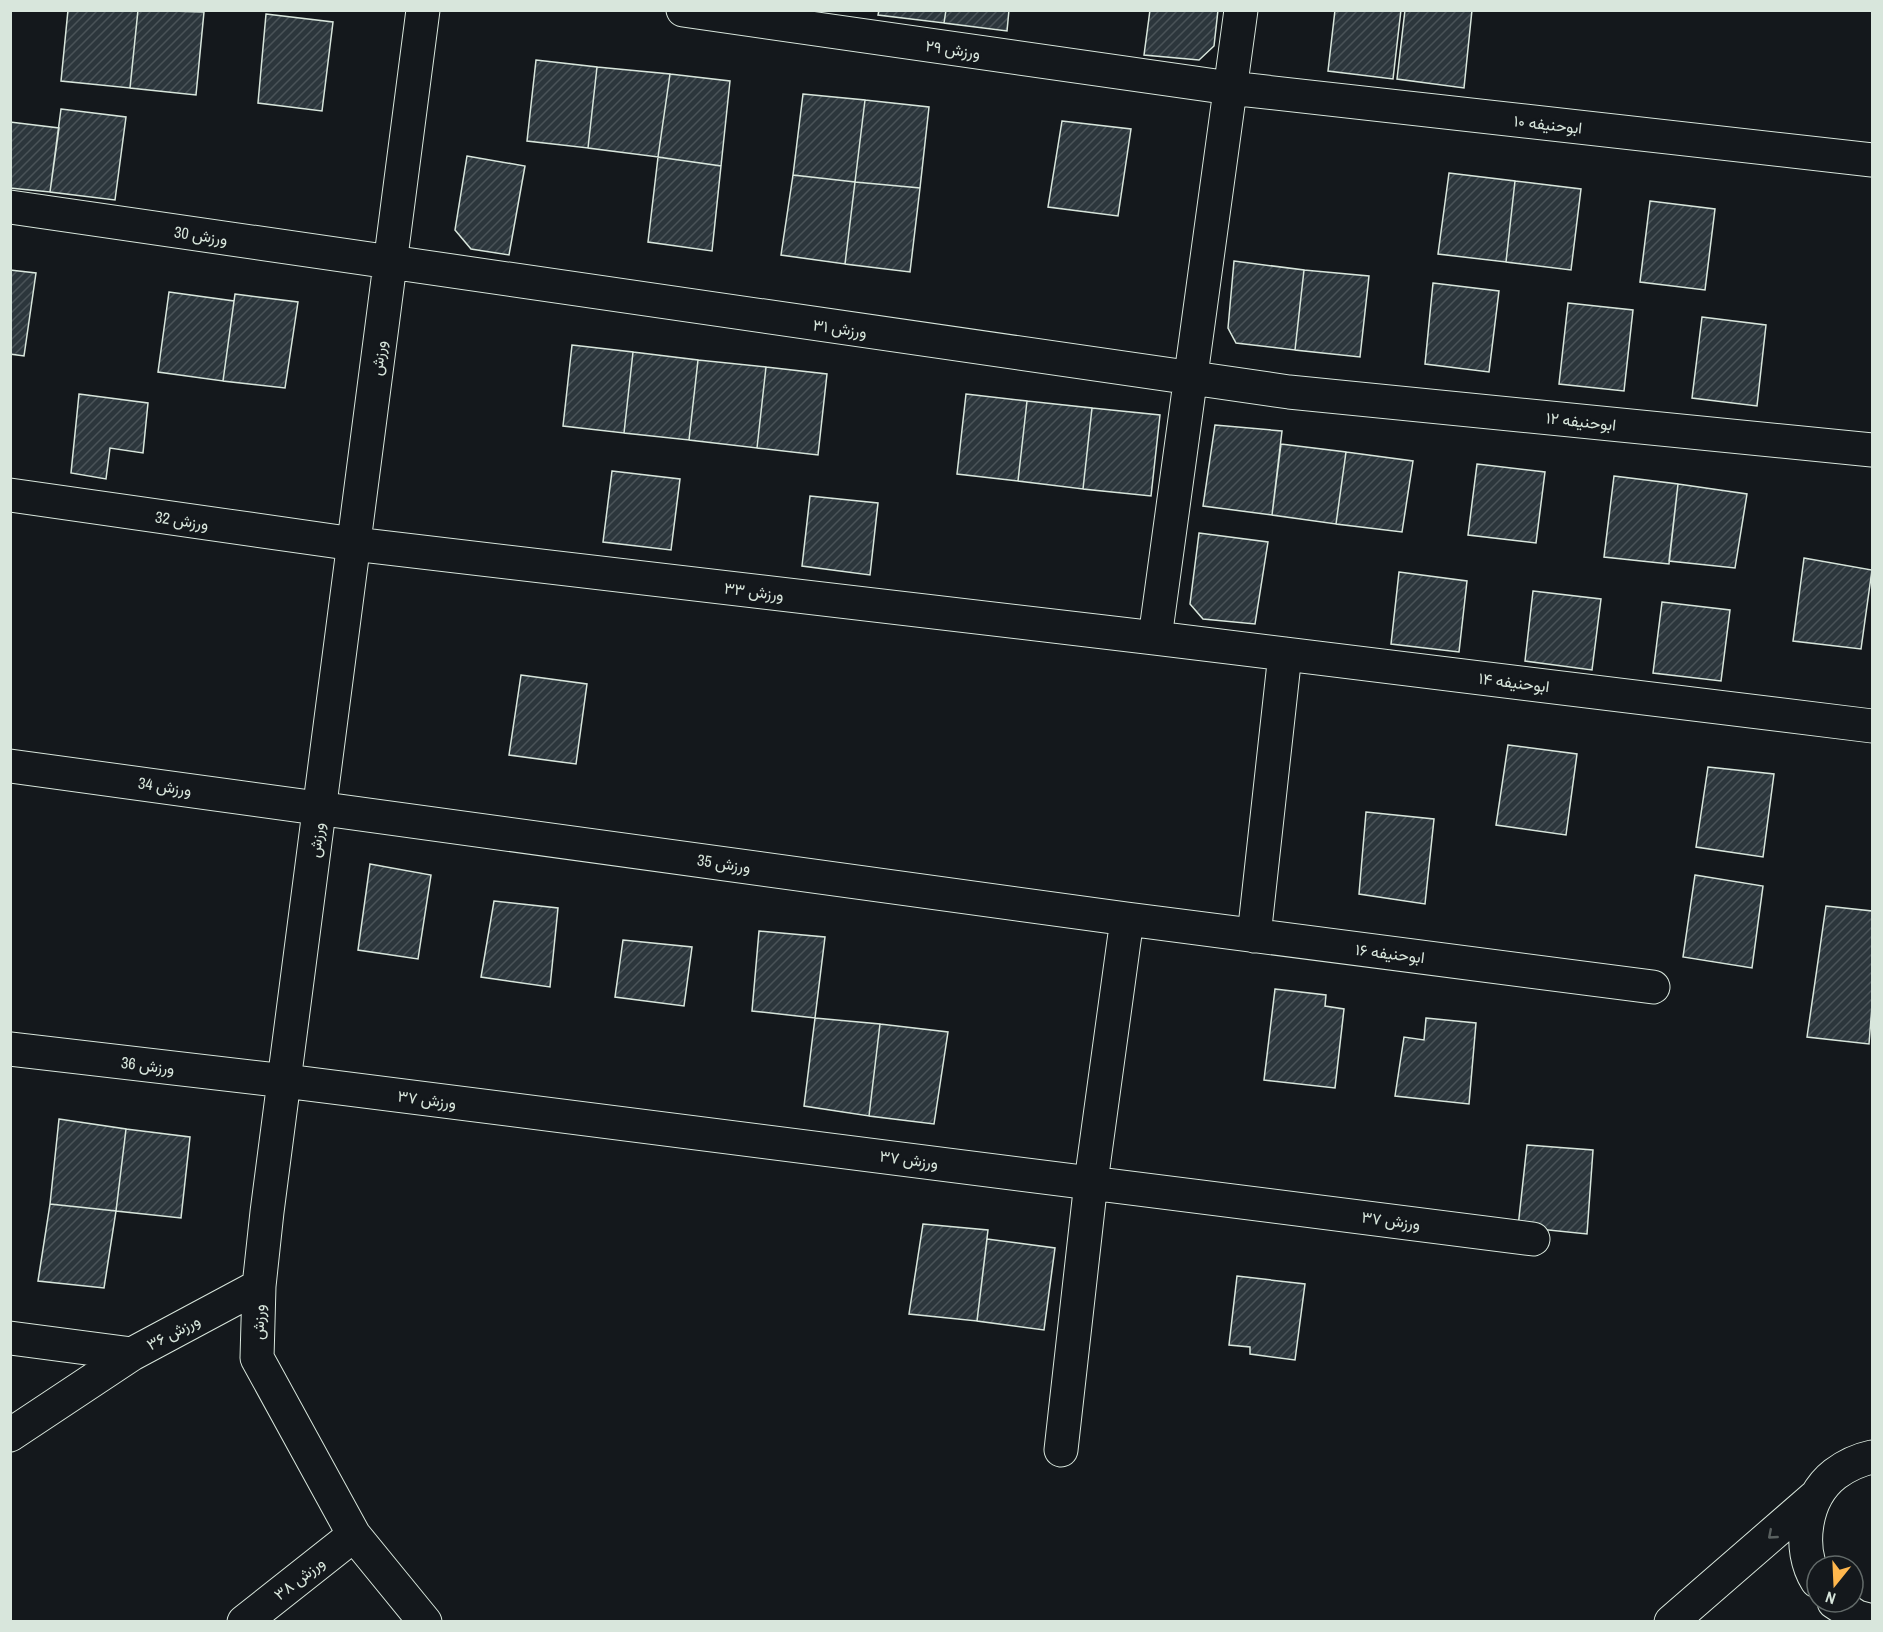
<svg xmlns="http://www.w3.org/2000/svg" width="1883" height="1632" viewBox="0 0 1883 1632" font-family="'Archivo Narrow',Vazirmatn,sans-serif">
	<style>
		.building { fill: url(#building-hatch); stroke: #d8e6dc; stroke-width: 1.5 }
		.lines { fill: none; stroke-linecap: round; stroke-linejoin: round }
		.minor-casing { stroke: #d8e6dc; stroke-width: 35 }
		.tertiary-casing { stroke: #d8e6dc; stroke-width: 35 }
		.minor { stroke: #14181c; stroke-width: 33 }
		.tertiary { stroke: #14181c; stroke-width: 33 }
		.oneway { stroke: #59605f }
		.labels { text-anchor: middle; stroke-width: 4.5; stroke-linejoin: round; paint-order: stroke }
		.street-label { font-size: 16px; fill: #d8e6dc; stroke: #14181c }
	</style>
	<defs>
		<pattern id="building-hatch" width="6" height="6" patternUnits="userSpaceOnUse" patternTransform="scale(1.5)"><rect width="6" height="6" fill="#2c363c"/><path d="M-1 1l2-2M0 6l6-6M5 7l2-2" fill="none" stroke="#4a5358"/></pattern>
	</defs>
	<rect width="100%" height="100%" fill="#14181c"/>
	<path class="building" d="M68 10H138L130 88 61 81Z
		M138 10 204 12 196 95 130 88Z
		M879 10H946L944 23 878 15Z
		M946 10H1009L1007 31 944 23Z
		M1150 10H1218L1214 46 1199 60 1144 55Z
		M1335 10H1401L1393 79 1328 71Z
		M1405 10H1472L1464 88 1397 79Z
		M266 14 333 22 322 111 258 103Z
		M536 60 597 67 588 148 527 141Z
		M597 67 670 74 658 157 588 148Z
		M670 74 730 81 721 166 658 157Z
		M803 94 865 100 855 182 793 175Z
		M865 100 929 107 920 188 855 182Z
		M61 109 126 117 115 200 50 192Z
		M1062 121 1131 129 1118 216 1048 207Z
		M10 122 59 128 50 192 10 188Z
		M467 156 525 166 509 255 471 249 455 230Z
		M658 157 721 166 712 251 648 242Z
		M1449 173 1515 181 1506 262 1438 254Z
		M793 175 855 182 845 264 781 255Z
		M1515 181 1581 189 1571 270 1506 262Z
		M855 182 920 188 910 272 845 264Z
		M1650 201 1715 209 1705 290 1640 282Z
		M1234 261 1304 270 1295 350 1236 343 1228 328Z
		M10 270 36 273 24 356 10 354Z
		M1304 270 1369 276 1360 357 1295 350Z
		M1433 283 1499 291 1489 372 1425 364Z
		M169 292 234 301 223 381 158 372Z
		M235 294 298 302 285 388 223 381Z
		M1568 303 1633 310 1624 391 1559 384Z
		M1702 317 1766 325 1757 406 1692 398Z
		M572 345 633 352 624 433 563 426Z
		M633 352 698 360 689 440 624 433Z
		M698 360 766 367 757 448 689 440Z
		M766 367 827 374 818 455 757 448Z
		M79 394 148 403 143 453 110 448 106 479 71 473Z
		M966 394 1027 401 1018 481 957 474Z
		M1027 401 1092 408 1083 489 1018 481Z
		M1092 408 1160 415 1151 496 1083 489Z
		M1215 425 1282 431 1272 515 1203 506Z
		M1281 444 1346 452 1336 524 1272 515Z
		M1346 452 1413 461 1402 532 1336 524Z
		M1477 464 1545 472 1536 543 1468 535Z
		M612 471 680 479 671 550 603 542Z
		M1614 476 1678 484 1669 564 1604 557Z
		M1678 484 1747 494 1735 568 1669 561Z
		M810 496 878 503 870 575 802 566Z
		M1199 533 1268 542 1255 624 1203 619 1190 604Z
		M1804 558 1872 570 1861 649 1793 641Z
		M1399 572 1467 581 1459 652 1391 644Z
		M1533 591 1601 599 1592 670 1525 661Z
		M1662 602 1730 610 1721 681 1653 673Z
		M521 675 587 684 576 764 509 755Z
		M1508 745 1577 754 1566 835 1496 825Z
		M1708 767 1774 774 1763 857 1696 847Z
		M1366 812 1434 819 1425 904 1359 894Z
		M370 864 431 875 418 959 358 950Z
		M1695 875 1763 886 1752 968 1683 957Z
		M494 901 558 908 550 987 481 977Z
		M1826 906 1872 911V1006L1869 1044 1807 1037Z
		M759 931 825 937 815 1018 752 1011Z
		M623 940 692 947 684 1006 615 997Z
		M1275 989 1326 995 1325 1006 1344 1009 1335 1088 1264 1080Z
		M815 1018 880 1024 869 1116 804 1106Z
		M1426 1018 1476 1023 1469 1104 1395 1096 1404 1037 1424 1040Z
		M880 1024 948 1032 934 1124 869 1116Z
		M59 1119 126 1129 116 1211 50 1204Z
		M126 1129 190 1137 181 1218 116 1211Z
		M1527 1145 1593 1150 1587 1234 1518 1227Z
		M50 1204 116 1211 104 1288 38 1281Z
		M923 1224 988 1230 977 1321 909 1314Z
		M987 1239 1055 1248 1044 1330 977 1321Z
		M1237 1276 1305 1284 1295 1360 1250 1354V1347L1229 1345Z"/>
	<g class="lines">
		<defs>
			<path id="minor" d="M423 10 267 1212 259 1286 257 1358 354 1535 425 1622
				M683 10 1230 88 1872 160
				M10 207 1289 392 1872 450
				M10 495 354 544 1155 638 1872 726
				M1155 638 1241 10
				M10 766 1127 919 1653 987
				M1254 936 1285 654
				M10 1049 285 1081 1533 1239
				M10 1338 132 1354 259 1286
				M10 1435 132 1354
				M1061 1450 1091 1182 1127 919
				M244 1622 354 1535"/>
			<path id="tertiary" d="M1817 1581C1797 1549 1804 1498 1835 1474 1847 1465 1858 1460 1872 1457
				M1834 1602 1857 1617 1872 1621
				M1671 1622 1816 1496"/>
		</defs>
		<use href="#minor" class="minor-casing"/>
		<use href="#tertiary" class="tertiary-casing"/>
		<use href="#minor" class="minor"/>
		<use href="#tertiary" class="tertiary"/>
	</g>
	<defs><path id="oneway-chevron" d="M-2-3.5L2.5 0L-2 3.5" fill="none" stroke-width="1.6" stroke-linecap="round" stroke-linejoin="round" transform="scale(1.5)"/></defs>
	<use class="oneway" href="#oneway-chevron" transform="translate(1772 1535) rotate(139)"/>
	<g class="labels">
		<g class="street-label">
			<text transform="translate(953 49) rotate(8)" y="6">ورزش ۲۹</text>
			<text transform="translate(1548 124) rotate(6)" y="6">ابوحنیفه ۱۰</text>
			<text transform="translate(201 235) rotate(8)" y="6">ورزش 30</text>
			<text transform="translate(840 328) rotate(8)" y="6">ورزش ۳۱</text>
			<text transform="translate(378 358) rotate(-83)" y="6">ورزش</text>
			<text transform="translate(1581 421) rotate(6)" y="6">ابوحنیفه ۱۲</text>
			<text transform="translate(182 520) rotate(8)" y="6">ورزش 32</text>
			<text transform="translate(754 591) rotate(7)" y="6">ورزش ۳۳</text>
			<text transform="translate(1514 682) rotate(7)" y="6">ابوحنیفه ۱۴</text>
			<text transform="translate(165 786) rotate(8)" y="6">ورزش 34</text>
			<text transform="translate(316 840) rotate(-83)" y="6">ورزش</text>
			<text transform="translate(724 863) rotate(8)" y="6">ورزش 35</text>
			<text transform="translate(1390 953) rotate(7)" y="6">ابوحنیفه ۱۶</text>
			<text transform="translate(148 1065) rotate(7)" y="6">ورزش 36</text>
			<text transform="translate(427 1099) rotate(7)" y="6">ورزش ۳۷</text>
			<text transform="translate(909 1159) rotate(7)" y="6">ورزش ۳۷</text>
			<text transform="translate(1391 1220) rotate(7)" y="6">ورزش ۳۷</text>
			<text transform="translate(258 1322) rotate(-88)" y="6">ورزش</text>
			<text transform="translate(173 1332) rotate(-28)" y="6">ورزش ۳۶</text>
			<text transform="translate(299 1578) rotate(-38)" y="6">ورزش ۳۸</text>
		</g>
	</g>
	<rect width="1883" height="1632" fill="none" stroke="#d8e6dc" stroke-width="24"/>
	<g transform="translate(1835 1584) rotate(198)"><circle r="28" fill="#14181c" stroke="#626a69" stroke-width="1.5"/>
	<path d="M0-4.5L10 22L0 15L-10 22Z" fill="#ffb74d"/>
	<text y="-9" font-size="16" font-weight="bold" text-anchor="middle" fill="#d8e6dc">N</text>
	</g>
</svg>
